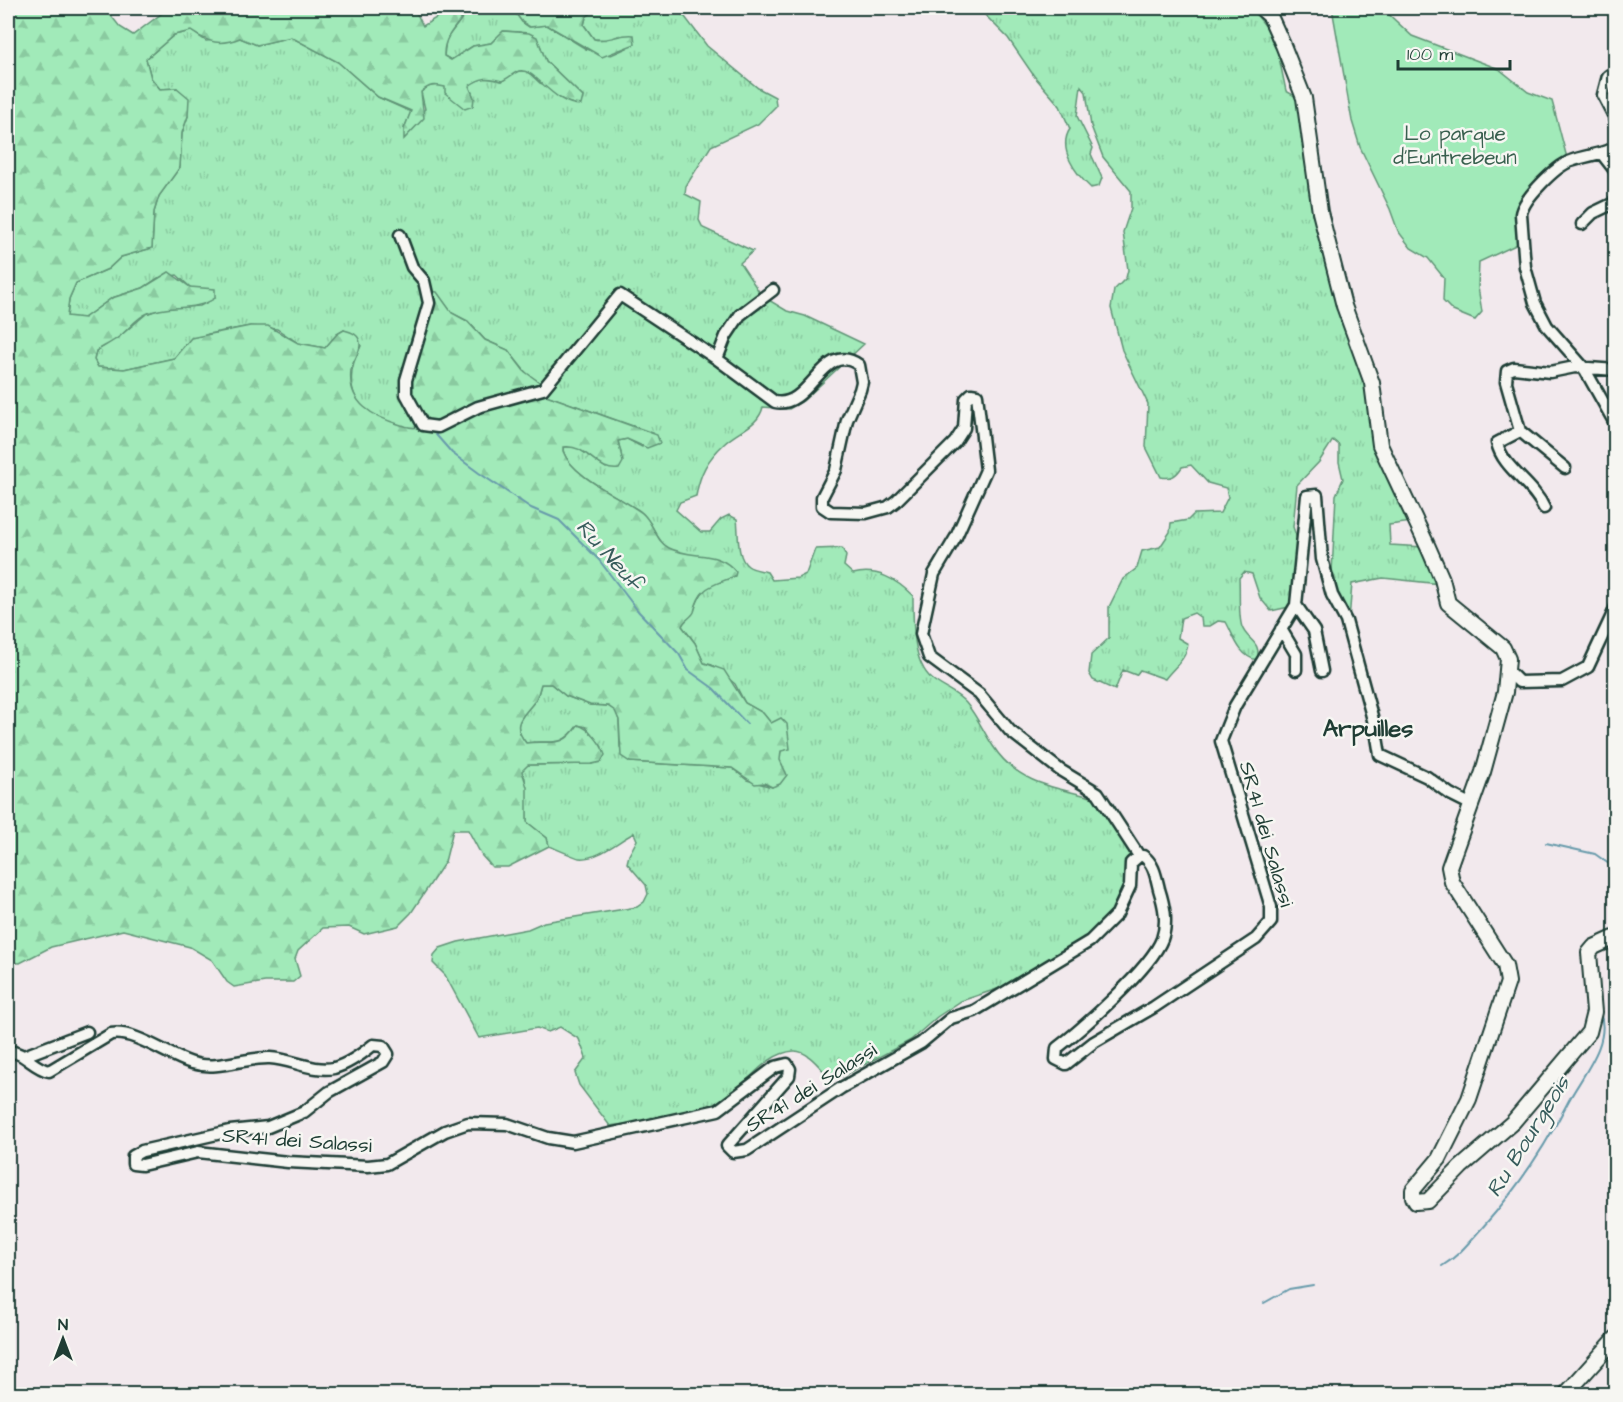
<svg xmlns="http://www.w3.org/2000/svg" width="1623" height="1402" viewBox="0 0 1623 1402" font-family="'Architects Daughter',sans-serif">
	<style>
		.grass { fill: url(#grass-tufts); stroke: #609476; stroke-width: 1.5 }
		.forest { fill: url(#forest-firs); stroke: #609476; stroke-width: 1.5 }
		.green { fill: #a1eab9; stroke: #609476; stroke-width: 1.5 }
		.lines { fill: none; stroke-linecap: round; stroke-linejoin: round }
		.stream { stroke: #689bab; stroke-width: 2 }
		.minor-casing { stroke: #1f3d34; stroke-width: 15 }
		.major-casing { stroke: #1f3d34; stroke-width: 18 }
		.minor { stroke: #f6f6f2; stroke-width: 10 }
		.major { stroke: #f6f6f2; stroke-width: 14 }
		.labels { text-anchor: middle; stroke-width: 5; stroke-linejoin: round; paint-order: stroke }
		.park-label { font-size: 21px; fill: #39604f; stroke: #f6f6f2 }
		.street-label { font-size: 21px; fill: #1f3d34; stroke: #f6f6f2 }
		.water-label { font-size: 22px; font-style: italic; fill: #375c5c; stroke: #f6f6f2 }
		.quarter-label { font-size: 24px; font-weight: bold; fill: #1f3d34; stroke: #f6f6f2 }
	</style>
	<defs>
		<pattern id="grass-tufts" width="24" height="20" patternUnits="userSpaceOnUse" patternTransform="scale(1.5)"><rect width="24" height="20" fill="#a1eab9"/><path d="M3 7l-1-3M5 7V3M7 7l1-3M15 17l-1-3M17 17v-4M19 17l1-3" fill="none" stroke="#8acaa0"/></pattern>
		<pattern id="forest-firs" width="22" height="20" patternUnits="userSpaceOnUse" patternTransform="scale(1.5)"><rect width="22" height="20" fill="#a1eab9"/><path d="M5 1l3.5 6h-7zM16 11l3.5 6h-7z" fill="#8acaa0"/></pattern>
	</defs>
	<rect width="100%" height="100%" fill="#f2e9ed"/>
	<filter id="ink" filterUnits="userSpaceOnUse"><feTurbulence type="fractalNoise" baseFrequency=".0167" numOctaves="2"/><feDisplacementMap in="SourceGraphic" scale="12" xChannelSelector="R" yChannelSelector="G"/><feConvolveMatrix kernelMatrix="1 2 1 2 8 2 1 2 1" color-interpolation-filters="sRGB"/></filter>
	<g filter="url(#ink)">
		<path class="grass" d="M470 8H512L522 22 529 27 547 25 586 49 611 55 627 48 618 36 610 40 594 39 584 25 586 17 598 8H673L685 17 707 46 758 88 775 97 776 106 758 124 711 146 686 186 685 194 701 202 699 220 703 228 753 251 740 263 762 296 787 311 805 316 864 344 803 401 789 409 763 407C759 426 737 431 724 444 707 460 700 473 696 496L680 502 676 510 701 532H710L721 519 729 515 737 519C739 533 736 557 748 566 753 570 761 570 767 572L772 580 798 578 806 574 815 549 842 548 846 556 844 566 853 574C877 568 896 579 913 596 913 621 912 662 932 679 943 688 956 692 966 703 977 716 983 731 993 746 1017 784 1056 788 1096 798L1130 847 1126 888 1110 916 1081 942 1047 962 1003 987 961 1001 937 1017 911 1040 843 1076 830 1078C821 1069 808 1050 794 1051 764 1053 747 1087 722 1100 689 1118 646 1121 610 1126L579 1085 575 1073 586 1058 579 1039 560 1027 548 1032 537 1028 479 1038 445 975 433 963 434 955 440 948 458 942 528 929 544 922 637 907 644 902 648 894 646 885 627 863 629 855 637 840 634 833C618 841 598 860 579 858 577 858 554 848 549 846L547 838 527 822 525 778 521 771 527 765 592 764 602 747 586 727 578 725C561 750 551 739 526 743 510 724 522 717 534 702 538 698 539 690 541 684H551L566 696 590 705 608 706 616 711 619 720 620 747 630 762 732 768 747 780 772 787 781 751 775 723H771L763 713 745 703 735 684 712 665 704 663 695 643 682 626C684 621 688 619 691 615 699 603 700 582 722 582L695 556C686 556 677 553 668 548 655 540 653 520 640 511 622 499 562 471 563 447H576L606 468 621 453 618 441 627 439 642 447 653 433 543 394 508 350 485 340 468 321 452 313 436 292 428 291 419 427C410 429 405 426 396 424 353 416 341 382 361 346L344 330 337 334 325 348 298 343 277 329 250 326 208 334 185 344 175 358 124 369 98 367 94 360 96 351 120 336 146 314 163 308 200 306 215 298 190 287 177 275 158 278 143 288 112 298 84 318 67 317 69 299 76 283 108 269 121 257 152 248 154 212 159 196 180 167 182 133 188 116 177 88 160 89 151 78 146 59 174 35 191 31 206 41 240 38 257 45 291 37 338 62 378 97 411 112 404 129 425 109 421 92C436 77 457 91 474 98L469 85C481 77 488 77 502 81L517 71H527L540 83 583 97 546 61 540 45 520 32 504 31 491 43 473 46 451 60 444 56 446 39Z
			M978 8H1251L1275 38 1286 91 1293 95 1299 93 1310 166 1370 389 1372 417 1413 522 1389 525 1390 545 1424 547 1441 584 1383 578 1352 584 1349 620 1332 581V572L1336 495 1343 479 1339 462V445L1333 440 1319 462 1297 485 1293 527 1299 544 1293 598 1289 607 1271 611 1260 598 1252 574 1244 572 1239 578C1240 591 1238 616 1242 627 1247 641 1262 641 1257 660 1239 657 1234 636 1226 622L1218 621 1210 626H1202L1201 618 1194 613 1181 618 1178 638 1188 644C1186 660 1174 667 1165 679L1140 670 1136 675 1123 670 1115 690 1093 680 1089 673 1091 655 1109 638V607L1123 579 1137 568 1142 551 1160 547 1170 532 1171 523 1188 520 1194 514 1220 513 1228 497 1226 488 1208 483 1191 465 1182 467C1176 476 1172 479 1161 477L1146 447 1148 404 1122 350 1111 308 1114 290 1126 278 1128 270 1123 232 1131 208V191L1103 157 1091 126 1086 92 1081 86 1077 116 1093 148 1091 154 1102 178 1099 186 1091 188C1076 174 1057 149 1070 129L1060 106 1034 76 1008 38Z"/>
		<path class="forest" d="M8 8H105L120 27 133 35 169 8H414L423 26 436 18 444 8H470C459 24 443 35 444 56L451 60 473 46 491 43 503 31 529 33 537 37 546 61 583 97 581 105C551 104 535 67 519 71 514 73 508 78 502 81 488 77 481 77 469 86L474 98 473 106 465 109 445 93V87C434 84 429 85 421 92L424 118 404 139V129L411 111 378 97 338 62 291 37 257 45 240 38C220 46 209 43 191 31L174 35 146 59 151 78 160 89 177 88 189 98 188 116 182 133 180 167 159 196 154 212 152 248 121 257 108 269 76 283 69 299 67 316 84 318 112 298 143 288 169 272 190 287 215 289V298C195 312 171 304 148 313 137 317 129 329 120 336 113 342 104 346 96 351L94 360 98 367 124 369 174 358 191 338 250 326H268L298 343 325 348 337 334 344 330C352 332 360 335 360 344 361 352 352 361 351 370 347 404 374 417 401 425 409 427 411 429 419 427L402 395 424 297 428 291 437 292 452 313 467 321 485 340 508 350 524 371 542 384 543 394 657 435 660 443 647 448 627 439 618 441 623 462 619 469C597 473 587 443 563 447V451C572 477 621 497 642 513 654 523 655 541 669 548 693 560 718 549 736 572L735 576C713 586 700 585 694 612 692 617 684 620 682 626L695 643 704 663 724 670 745 703 763 713 771 723 781 718 787 724 790 749 781 751 780 760 787 775 780 784 772 787 764 783 755 784 732 768 630 762 621 756 619 720 615 711 608 706 590 705 566 696 551 684H541C539 690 538 698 534 702 523 717 510 723 526 743 550 739 561 751 578 725 589 728 601 743 605 755L601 762 592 764 528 765 522 771 527 787V822L547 838 549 846 508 867H492L482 856 468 830H453L445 862 411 913 398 926 364 934 349 927 323 928 298 951 295 959 300 976 293 982H265L234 987 227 982 212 960 190 947 123 930 51 947 20 963 8 962Z
			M512 8H598L586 17 584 25 594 39C609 42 620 33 634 35L635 44 602 57 547 25 530 27 522 22Z"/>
		<path class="green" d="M1332 8H1382L1412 36 1499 69 1528 92 1552 101 1567 158 1517 206 1520 243 1479 262 1478 287 1482 312 1475 320 1453 311 1443 301 1444 278 1428 258 1411 248 1398 231 1390 209 1360 147 1352 121Z"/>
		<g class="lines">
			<path class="stream" d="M431 429 452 453 479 473 531 508 559 520 599 560 638 611 679 654 688 670 713 688 747 724
				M1546 843 1595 854 1616 869
				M1442 1266C1459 1256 1469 1242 1482 1228 1516 1190 1544 1149 1567 1104 1581 1076 1612 1044 1600 1012
				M1264 1303 1289 1289 1313 1285"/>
			<defs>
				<path id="minor" d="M1616 71 1608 76 1603 95 1616 120
					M1616 147C1601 155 1587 155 1571 161 1556 166 1523 199 1521 214L1525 267 1535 303 1547 326 1584 368 1616 425
					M1602 154 1616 172
					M1582 224 1593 213 1616 202
					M400 235 412 267 424 281 429 303 406 380V394L423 425 438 427 478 407 543 389 620 295 717 359 775 402C811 409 823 339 859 365L862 382 860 390 847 420 836 470 822 497V506L831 512 866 513 888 507 896 501 955 442 964 428 966 399 971 394 977 395 986 470 956 537 934 574 921 634 929 657 979 694 1010 731 1060 770 1098 793 1139 856
					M717 359 726 336 740 315 773 290
					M1520 431 1565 468
					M1616 504V517
					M1544 508C1533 483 1503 469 1497 443L1520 431 1506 382 1507 371 1514 368 1550 372 1575 367 1616 370
					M1296 605 1314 631 1322 671
					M1281 629 1296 654V670
					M1508 671 1519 682 1562 681 1588 667 1616 607
					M8 1051C25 1052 33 1068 49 1071L111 1034C135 1030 168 1056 192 1063 219 1071 244 1057 270 1058 291 1059 313 1072 334 1068 349 1064 362 1054 373 1045L383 1046 388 1054 383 1062 329 1092 304 1112 268 1127 230 1131 142 1151 133 1156V1164L142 1165 198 1152 288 1162 368 1166 387 1164 445 1131 468 1123 507 1124 548 1138 573 1142 718 1110 775 1067 787 1064 790 1069 789 1076 727 1146 733 1152 747 1150 841 1088 921 1043 951 1018 974 1011 1090 941 1117 914 1130 886 1131 863 1139 856H1143C1154 863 1156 877 1159 889 1164 905 1168 922 1162 939 1151 968 1083 1028 1057 1048L1056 1059 1066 1064 1094 1042 1154 1007 1256 939 1271 922V907L1221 741 1235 706 1296 605 1307 496 1317 495 1322 559 1332 595 1346 621 1376 731 1380 755 1427 777 1450 794 1470 804
					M24 1056 87 1032"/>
				<path id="major" d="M1261 8 1270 16 1283 45 1304 98 1320 212 1344 306 1372 383 1380 445 1428 547 1442 579 1448 603 1503 648 1508 659 1505 692 1483 772 1449 867 1452 882 1505 965 1508 982 1469 1099 1439 1159 1413 1190V1197L1416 1202 1428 1201 1461 1167 1513 1122 1589 1032 1594 1012 1589 953 1594 947 1616 937
					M1566 1394 1616 1338"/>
			</defs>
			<use href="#minor" class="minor-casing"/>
			<use href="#major" class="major-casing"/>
			<use href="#minor" class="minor"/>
			<use href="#major" class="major"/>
		</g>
	</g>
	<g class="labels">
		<g class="park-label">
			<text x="1455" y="140">Lo parque<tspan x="1455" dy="24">d'Euntrebeun</tspan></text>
		</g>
		<g class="street-label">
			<text transform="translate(1267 834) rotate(74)" y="7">SR41 dei Salassi</text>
			<text transform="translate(811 1087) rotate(-32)" y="7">SR41 dei Salassi</text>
			<text transform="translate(297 1140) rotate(4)" y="7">SR41 dei Salassi</text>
		</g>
		<g class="water-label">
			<text transform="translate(610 554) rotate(48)" y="8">Ru Neuf</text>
			<text transform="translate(1527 1136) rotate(-58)" y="8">Ru Bourgeois</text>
		</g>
		<g class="quarter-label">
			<text x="1368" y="736">Arpuilles</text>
		</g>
	</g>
	<rect width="1623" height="1402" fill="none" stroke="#f6f6f2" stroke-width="30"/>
	<rect x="15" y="15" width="1593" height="1372" fill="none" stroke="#1f3d34" stroke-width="2" filter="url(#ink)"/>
	<g transform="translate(63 1339)" stroke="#f6f6f2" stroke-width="4.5" paint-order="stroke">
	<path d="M0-4.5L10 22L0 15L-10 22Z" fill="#1f3d34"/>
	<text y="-9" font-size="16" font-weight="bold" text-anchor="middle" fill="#1f3d34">N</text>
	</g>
	<path d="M1398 60v9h112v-9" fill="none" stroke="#1f3d34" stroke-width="3"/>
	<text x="1407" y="60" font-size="18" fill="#1f3d34" stroke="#f6f6f2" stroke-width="4.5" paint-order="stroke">100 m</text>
</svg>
